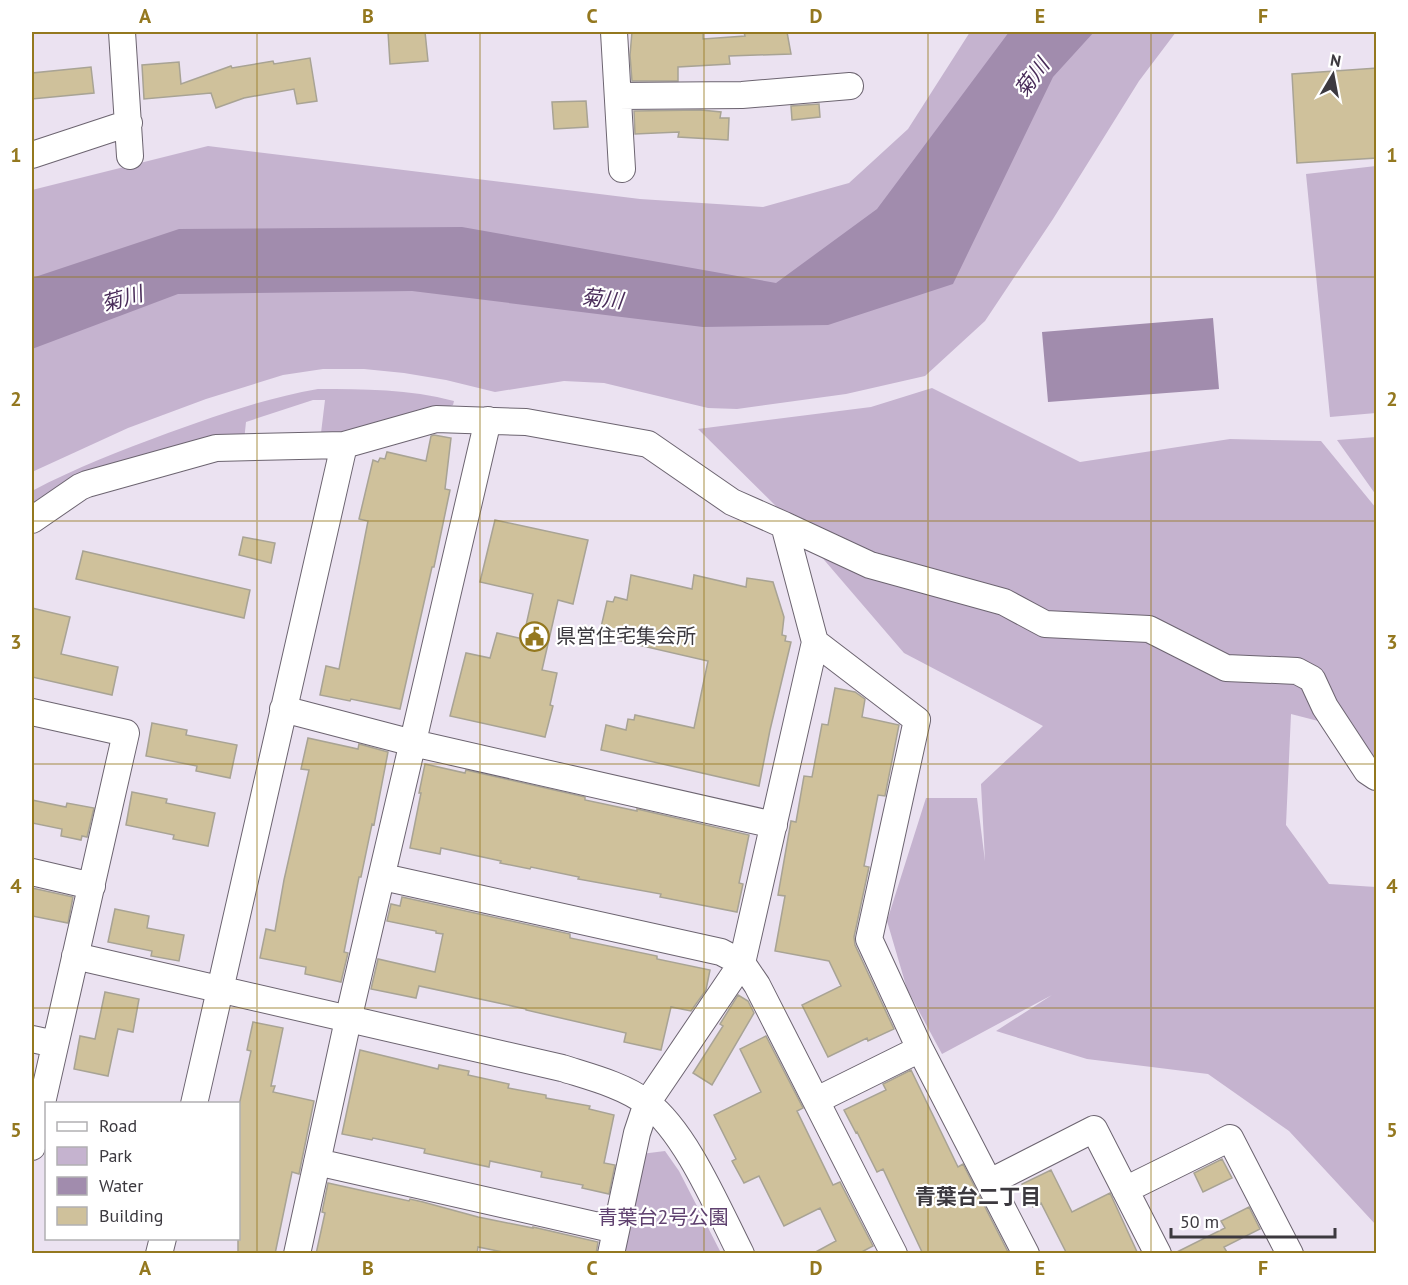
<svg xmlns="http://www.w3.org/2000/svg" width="1408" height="1285" viewBox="0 0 1408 1285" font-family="'PT Sans','Noto Sans JP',sans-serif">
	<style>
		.green { fill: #c5b3cf }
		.water { fill: #a18cad }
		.building { fill: #cfc19b; stroke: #a8a394; stroke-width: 1.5 }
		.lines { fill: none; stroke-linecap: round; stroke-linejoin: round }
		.minor-casing { stroke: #6c6470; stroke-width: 28 }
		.minor { stroke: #fff; stroke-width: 26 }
		.grid { fill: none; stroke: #94781f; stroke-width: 1.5; stroke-opacity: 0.55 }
		.labels { text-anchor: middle; stroke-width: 4.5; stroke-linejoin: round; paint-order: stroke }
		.poi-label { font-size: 20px; fill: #3c393f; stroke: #fff; text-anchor: start }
		.park-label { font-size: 20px; fill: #5f416f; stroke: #fff }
		.water-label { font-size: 21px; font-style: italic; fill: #4a2d5a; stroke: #fff }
		.neighbourhood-label { font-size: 21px; font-weight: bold; fill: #3c393f; stroke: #fff }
		.neatline { fill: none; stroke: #94781f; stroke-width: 2 }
		.grid-label { font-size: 20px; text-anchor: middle; font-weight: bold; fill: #94781f }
	</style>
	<rect width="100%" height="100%" fill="#ebe2f1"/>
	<path class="green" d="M970 32H1176L1139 81 1053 219 985 321 925 376 846 394 737 409 708 408 604 383 564 381 495 392 446 380 404 373 364 369H323L283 375 206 399 128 428 32 472V190L208 146 640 199 763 207 849 183 908 129Z
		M1376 166V413L1330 417 1306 174Z
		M932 388 1080 462 1230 439 1321 441 1376 508V761L1326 723 1291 714 1286 825 1329 884 1376 887V1225L1289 1131 1208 1074 1087 1059 996 1031 1052 995 942 1054 907 989 887 921 926 798H977L985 861 981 784 1043 726 904 653 789 519 698 429 871 407Z
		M318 389C364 389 409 389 454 401L453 405C412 419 365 436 321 433L325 400H313L246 422 244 441 32 517V491C75 468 122 450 168 433 217 415 266 398 318 389Z
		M1376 437V495L1337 440Z
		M665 1151 679 1171 721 1253 619 1254 641 1154Z"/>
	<path class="water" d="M1009 32H1094L1053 77 953 284 828 325 703 327 412 291 178 294 32 349V278L179 229 462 227 776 283 877 209Z
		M1213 318 1219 389 1048 402 1042 332Z"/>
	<path class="building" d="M388 32H425L428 61 390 64Z
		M632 32H703V39L745 36 744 32H787L791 54 729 56 730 64 678 67V81H632L630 55Z
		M310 58 317 101 297 104 294 89 244 98 216 108 211 93 144 99 142 65 179 62 181 84 231 66 232 68 273 61 274 64Z
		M91 67 94 93 32 99V73Z
		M1377 68V158L1297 163 1292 74Z
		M586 101 588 127 554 129 552 102Z
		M819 104 820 117 792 120 791 106Z
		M701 110 721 112 720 118H729L728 140 678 137 679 132 635 134 634 111Z
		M434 435 451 438 445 489 450 490 434 567H432L400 709 351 699 350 701 320 695 326 666 339 669 368 521 359 519 373 460 378 462 380 458 385 459 387 452 426 461 431 436Z
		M495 520 588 540 573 604 558 600 542 670 557 673 550 705 553 706 545 737 450 716 466 653 490 658 497 633 523 639 533 594 480 582Z
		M243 537 275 543 271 563 239 555Z
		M83 551 250 590 244 618 76 579Z
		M631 575 692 589 694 575 746 587 747 578 773 582 784 617 782 635 786 636 785 641 791 642 770 730 759 786 601 750 606 725 626 730 628 719 634 720 635 715 694 728 708 661 599 636 607 601 613 602 615 597 627 600Z
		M32 608 70 617 61 654 118 667 112 695 32 677Z
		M835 688 855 692 865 699 862 717 899 725 885 796 878 795 864 866 869 867 854 937 855 945 894 1029 868 1041 867 1038 828 1057 802 1005 841 986 829 961 775 951 785 896 778 895 791 821 796 822 804 776 812 777 822 724 828 725Z
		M152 723 187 730 186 735 237 745 230 778 196 771 197 766 146 756Z
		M308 738 358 749 359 744 388 752 374 825 372 824 361 877H359L344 952 348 953 341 982 305 974 306 967 260 958 266 929 275 931 284 880 309 770 301 769Z
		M425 764 465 773 466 770 585 797V800L637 811V809L749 835 739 883 743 884 737 912 660 897 661 894 578 879 579 877 531 867 530 869 500 863 501 861 441 848 440 854 410 848 421 793H419Z
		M132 792 167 799 166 803 215 813 208 846 173 839 174 835 126 825Z
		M32 800 66 807 67 803 94 808 87 837 82 836 81 840 61 836 62 829 32 823Z
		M32 888 73 897 68 923 32 916Z
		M402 897 570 934V938L657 956V959L710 970 706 990 691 1011 671 1007 661 1050 624 1042 626 1033 526 1010V1009L419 986 416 998 371 989 378 959 435 972 443 934 436 933V931L387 921 391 904 400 906Z
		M115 909 149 916 147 928 184 935 179 961 151 956 152 951 108 942Z
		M105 992 139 999 133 1032 118 1029 108 1076 74 1069 80 1036 95 1039Z
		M738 995 748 1001 754 1013 712 1085 693 1073 723 1026 720 1024Z
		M253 1022 283 1028 271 1086H275L273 1092 314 1101 299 1174 292 1172 275 1254H238V1110L251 1051 247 1050Z
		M766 1036 803 1108 797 1111 833 1185 840 1182 873 1246 858 1254H812L836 1241 820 1208 784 1226 759 1176 744 1183 732 1161 736 1159 714 1115 761 1092 740 1049Z
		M360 1050 438 1069 439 1065 469 1071 468 1075 509 1084 508 1088 546 1095V1098L590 1106 589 1109 614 1115 604 1163 615 1165 609 1194 582 1188 583 1185 541 1177 542 1172 490 1161 489 1167 424 1153 425 1149 373 1138 372 1140 342 1134Z
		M911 1070 958 1167 963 1164 1009 1254H923L883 1169 877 1172 857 1132 856 1133 844 1110 886 1090 883 1084Z
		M1222 1159 1232 1178 1203 1192 1194 1173Z
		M1051 1170 1072 1212 1110 1193 1138 1254H1067L1041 1203 1033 1207 1022 1184Z
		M328 1183 409 1201 410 1199 423 1202 478 1217 533 1228V1227L598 1242 596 1254H512L478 1247 477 1254H316L325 1213 322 1212Z
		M1249 1207 1260 1229 1224 1247 1228 1254H1173L1225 1228 1221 1221Z"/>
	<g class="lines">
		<defs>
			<path id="minor" d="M122 32 130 156
				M614 32 622 169
				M618 96 742 95 850 86
				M32 155 129 123
				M32 520 80 487 87 484 216 448 344 445 436 419 526 422 648 444 732 502 784 525 815 642 742 963 647 1103 637 1133 611 1254
				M784 525 870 565 1004 602 1045 624 1149 629 1226 668 1297 671 1312 679 1325 707 1367 771 1376 777
				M815 642 917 720 869 939 920 1049 1026 1254
				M283 709 413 743 774 825
				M32 712 126 733 32 1147
				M32 872 92 886
				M383 877 721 952 742 963 757 985 894 1254
				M75 956 562 1068C590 1077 623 1085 647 1103 686 1132 718 1209 741 1254
				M32 1039 55 1044
				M817 1100 920 1049
				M194 1104 344 445
				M317 1162 616 1230
				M990 1182 1094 1129 1158 1254
				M1125 1190 1230 1138 1290 1254
				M159 1254 163 1238
				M297 1254 348 1020 488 420"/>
		</defs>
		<use href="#minor" class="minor-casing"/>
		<use href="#minor" class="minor"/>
	</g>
	<path class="grid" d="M257 32V1254M480 32V1254M704 32V1254M928 32V1254M1151 32V1254M32 277H1376M32 521H1376M32 764H1376M32 1008H1376"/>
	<defs>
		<symbol id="civic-ring" viewBox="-11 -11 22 22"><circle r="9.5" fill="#fff" stroke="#94781f" stroke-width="1.5"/><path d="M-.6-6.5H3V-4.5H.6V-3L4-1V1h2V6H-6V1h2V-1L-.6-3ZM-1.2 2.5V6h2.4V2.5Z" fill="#94781f"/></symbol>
	</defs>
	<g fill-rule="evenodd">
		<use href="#civic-ring" x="518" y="620" width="33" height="33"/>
	</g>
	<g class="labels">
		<g class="poi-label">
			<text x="556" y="643">県営住宅集会所</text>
		</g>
		<g class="park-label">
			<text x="663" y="1224">青葉台2号公園</text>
		</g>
		<g class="water-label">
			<text transform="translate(1032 78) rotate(-53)" y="7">菊川</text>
			<text transform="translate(122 299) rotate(-16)" y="7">菊川</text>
			<text transform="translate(602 299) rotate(6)" y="7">菊川</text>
		</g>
		<g class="neighbourhood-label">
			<text x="978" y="1204">青葉台二丁目</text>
		</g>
	</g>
	<rect width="1408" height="1285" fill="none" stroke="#ffffff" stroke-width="66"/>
	<rect x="45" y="1102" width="195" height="138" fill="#ffffff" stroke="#b1b0b2" stroke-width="1.5"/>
	<rect x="57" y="1122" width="30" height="9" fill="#ffffff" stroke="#b1b0b2" stroke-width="1.5"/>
	<text x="99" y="1132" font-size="18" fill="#3c393f">Road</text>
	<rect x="57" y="1147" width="30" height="18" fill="#c5b3cf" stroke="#b1b0b2" stroke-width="1.5"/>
	<text x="99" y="1162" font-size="18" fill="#3c393f">Park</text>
	<rect x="57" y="1177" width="30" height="18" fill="#a18cad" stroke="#b1b0b2" stroke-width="1.5"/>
	<text x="99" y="1192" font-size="18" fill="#3c393f">Water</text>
	<rect x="57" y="1207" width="30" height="18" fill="#cfc19b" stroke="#b1b0b2" stroke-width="1.5"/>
	<text x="99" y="1222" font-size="18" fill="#3c393f">Building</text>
	<g transform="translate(1333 75) rotate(10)" stroke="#ffffff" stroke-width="4.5" paint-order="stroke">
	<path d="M0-4.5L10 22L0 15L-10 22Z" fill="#3c393f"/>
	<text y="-9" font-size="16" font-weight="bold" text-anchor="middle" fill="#3c393f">N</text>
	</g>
	<path d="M1171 1228v9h164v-9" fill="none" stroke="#3c393f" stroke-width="3"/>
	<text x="1180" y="1228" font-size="18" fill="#3c393f" stroke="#ffffff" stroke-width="4.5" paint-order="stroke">50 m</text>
	<rect x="33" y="33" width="1342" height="1219" class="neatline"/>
	<g class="grid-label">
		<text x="145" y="23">A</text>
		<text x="368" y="23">B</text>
		<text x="592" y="23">C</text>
		<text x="816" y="23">D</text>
		<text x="1040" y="23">E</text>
		<text x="1263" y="23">F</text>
		<text x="16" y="162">1</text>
		<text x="1392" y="162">1</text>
		<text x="16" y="406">2</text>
		<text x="1392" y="406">2</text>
		<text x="16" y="649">3</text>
		<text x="1392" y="649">3</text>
		<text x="16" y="893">4</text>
		<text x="1392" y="893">4</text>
		<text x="16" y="1137">5</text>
		<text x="1392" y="1137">5</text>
		<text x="145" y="1275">A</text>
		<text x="368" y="1275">B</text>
		<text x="592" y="1275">C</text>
		<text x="816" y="1275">D</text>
		<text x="1040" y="1275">E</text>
		<text x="1263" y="1275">F</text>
	</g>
</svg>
